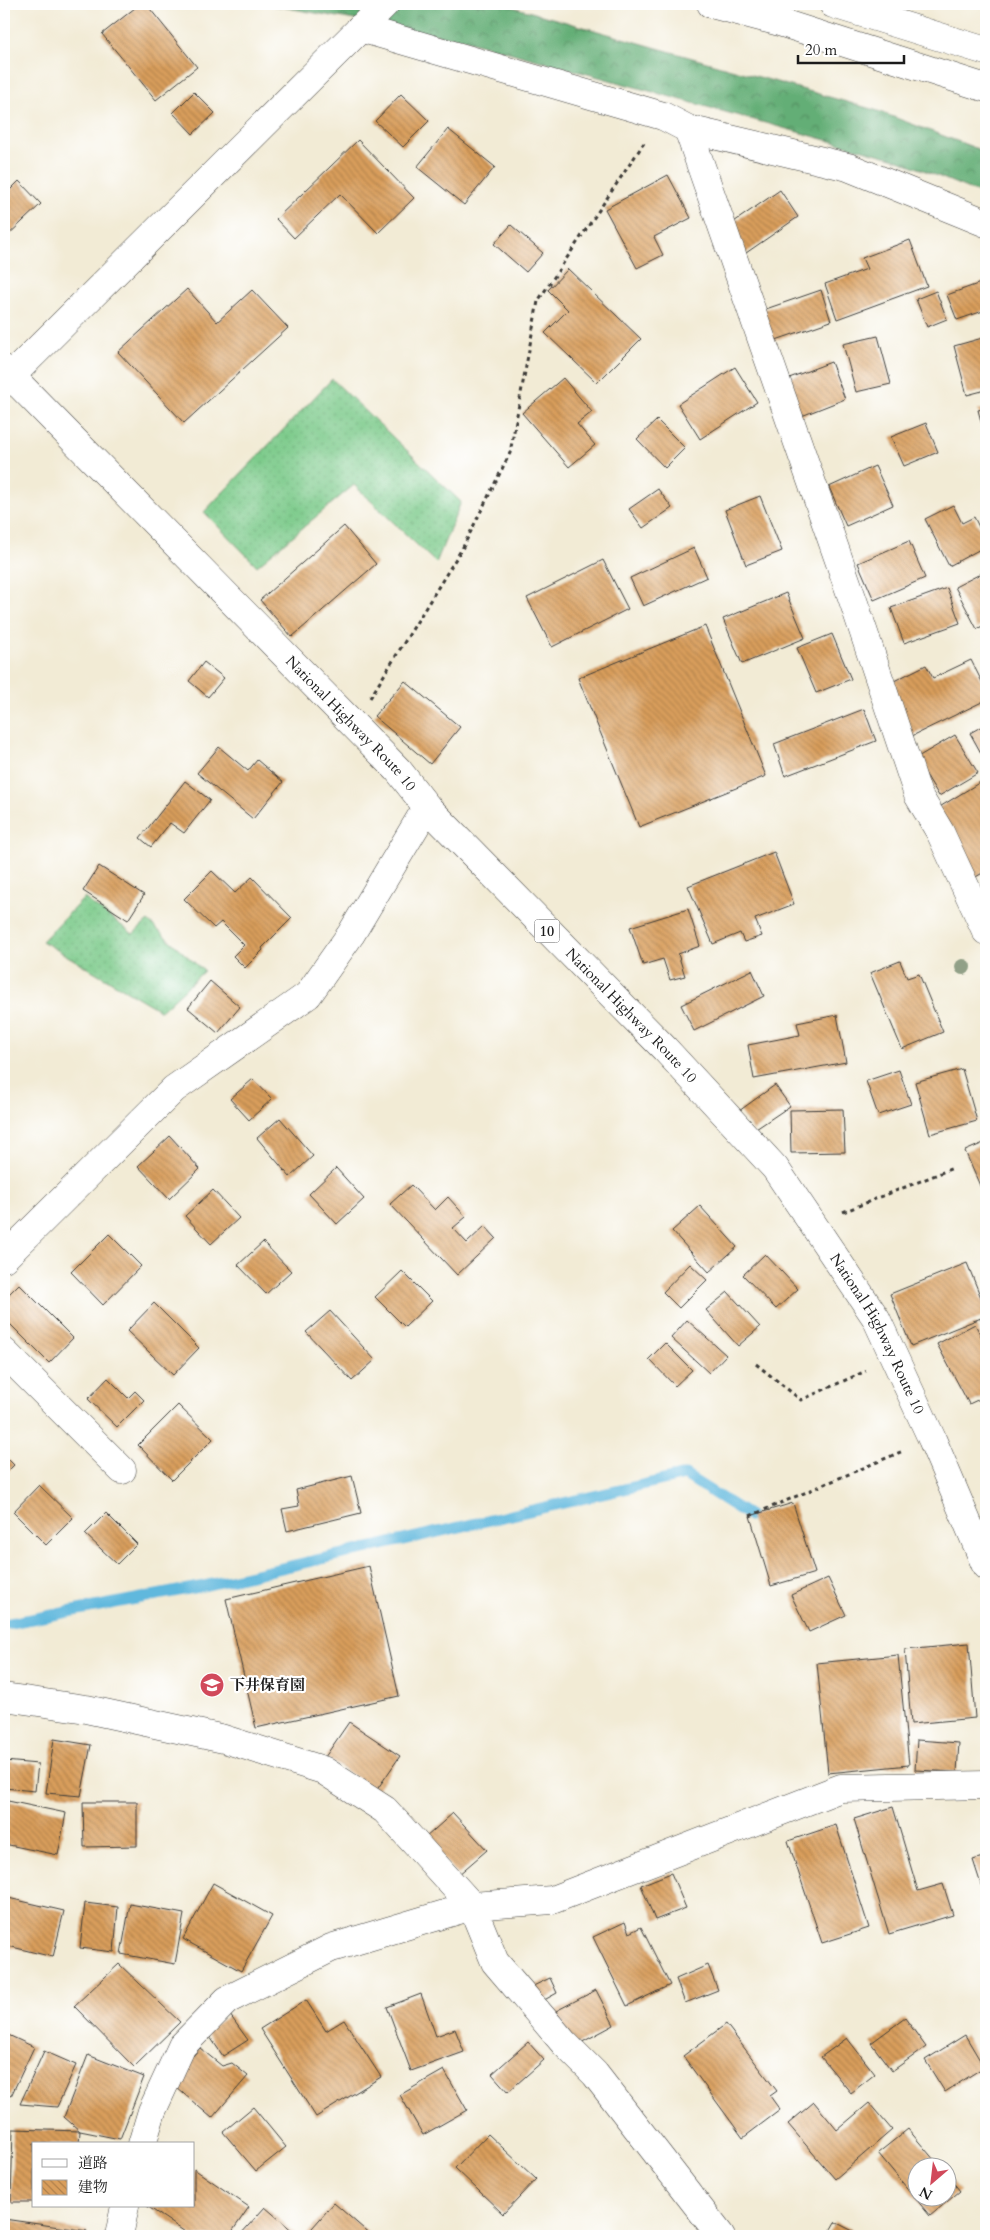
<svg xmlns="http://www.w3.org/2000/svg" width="990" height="2240" viewBox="0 0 990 2240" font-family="Cardo,'Noto Serif JP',serif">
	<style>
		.grass { fill: url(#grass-dots); stroke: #4c7353 }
		.forest { fill: url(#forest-crowns); stroke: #406549 }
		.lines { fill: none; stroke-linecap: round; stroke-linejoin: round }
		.stream { stroke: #60b8dd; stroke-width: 11 }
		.building { fill: url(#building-back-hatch) }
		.street-casing { stroke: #3c3b38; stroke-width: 29 }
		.secondary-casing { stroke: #3c3b38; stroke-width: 29 }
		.highway-casing { stroke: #3c3b38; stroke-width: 29 }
		.path { stroke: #3c3b38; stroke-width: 3; stroke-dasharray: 4 4; stroke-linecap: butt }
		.street { stroke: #fff; stroke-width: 28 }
		.secondary { stroke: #fff; stroke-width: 28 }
		.highway { stroke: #fff; stroke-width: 28 }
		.tree { fill: #91a087 }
		.labels { text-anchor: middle; stroke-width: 4.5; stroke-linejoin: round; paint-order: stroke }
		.shield { fill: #fff; stroke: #606060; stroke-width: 1 }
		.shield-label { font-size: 14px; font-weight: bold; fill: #1c1c1c }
		.street-label { font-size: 15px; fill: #1c1c1c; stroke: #fff }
		.poi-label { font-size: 15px; font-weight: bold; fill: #1c1c1c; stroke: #fff; text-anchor: start }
	</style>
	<defs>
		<pattern id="grass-dots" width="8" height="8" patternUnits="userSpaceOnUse" patternTransform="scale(1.25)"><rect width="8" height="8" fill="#7bca8a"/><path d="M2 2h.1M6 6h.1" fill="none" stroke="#6aad76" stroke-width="1.8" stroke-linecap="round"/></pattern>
		<pattern id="forest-crowns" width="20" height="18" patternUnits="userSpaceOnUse" patternTransform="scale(1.25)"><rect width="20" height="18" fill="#64ae76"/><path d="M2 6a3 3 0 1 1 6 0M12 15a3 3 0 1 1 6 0" fill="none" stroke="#528d60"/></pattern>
		<pattern id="building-back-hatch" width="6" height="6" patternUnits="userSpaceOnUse" patternTransform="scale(1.25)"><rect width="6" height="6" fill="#d99e5c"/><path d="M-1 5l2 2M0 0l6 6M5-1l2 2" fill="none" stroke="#af804b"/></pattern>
	</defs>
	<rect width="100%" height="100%" fill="#fff"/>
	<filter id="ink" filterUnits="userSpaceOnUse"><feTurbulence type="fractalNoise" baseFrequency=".02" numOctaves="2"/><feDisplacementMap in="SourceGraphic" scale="10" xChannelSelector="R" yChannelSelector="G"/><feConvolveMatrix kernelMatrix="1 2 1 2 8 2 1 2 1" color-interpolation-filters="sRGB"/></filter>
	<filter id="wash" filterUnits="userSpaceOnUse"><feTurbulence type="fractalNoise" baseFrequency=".0096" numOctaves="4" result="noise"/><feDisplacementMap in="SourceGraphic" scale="20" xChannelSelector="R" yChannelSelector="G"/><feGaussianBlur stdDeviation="1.12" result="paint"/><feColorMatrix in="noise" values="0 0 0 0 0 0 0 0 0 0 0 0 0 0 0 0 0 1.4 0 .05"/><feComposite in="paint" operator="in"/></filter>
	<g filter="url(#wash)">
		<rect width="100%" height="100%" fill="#f2ebd5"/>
		<path class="grass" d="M332 379 461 502 436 563 354 485 257 566 204 512Z
			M84 898 133 934 148 921 204 971 161 1011 42 941Z"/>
		<path class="forest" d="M265 4H503L875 110 986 152V196L899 160 461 39Z"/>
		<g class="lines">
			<path class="stream" d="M5 1624 199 1587 685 1475 750 1516"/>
		</g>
		<g id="blocks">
			<path class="building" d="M140 4H146L197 67 156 100 102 34Z
				M194 92 215 113 193 134 173 113Z
				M401 94 429 121 403 147 375 121Z
				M448 129 495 167 464 205 417 167Z
				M358 140 414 198 378 233 340 194 294 238 276 219Z
				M668 175 691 218 654 237 663 255 637 268 605 209Z
				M19 181 41 204 4 239V196Z
				M780 190 798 217 746 253 728 226Z
				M511 225 543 253 526 272 494 244Z
				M910 240 927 286 837 319 825 284 867 269 862 258Z
				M568 269 641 339 597 383 545 333 568 310 548 290Z
				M986 281V310L957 320 947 295Z
				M187 289 217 322 252 290 288 328 184 423 118 352Z
				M821 290 831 321 773 341 763 310Z
				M936 291 947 319 927 327 916 299Z
				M878 336 891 384 856 392 843 344Z
				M986 337V390L967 395 954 346Z
				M831 362 845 399 799 417 784 380Z
				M735 367 757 402 700 439 678 404Z
				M563 378 592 412 577 424 595 445 569 467 522 413Z
				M986 408V440L978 410Z
				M657 420 685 448 665 468 637 439Z
				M926 423 938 452 904 466 891 437Z
				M875 466 893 505 846 526 829 487Z
				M658 489 672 508 643 528 629 509Z
				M760 496 782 551 746 565 725 510Z
				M953 505 962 523 974 517 986 541V546L949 566 925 519Z
				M344 526 376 564 292 637 260 600Z
				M909 541 925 578 874 600 858 563Z
				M694 548 707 577 643 606 630 578Z
				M603 560 628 609 552 647 527 598Z
				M986 571V624L977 629 955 587Z
				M947 588 960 623 904 643 891 608Z
				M786 593 805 638 742 664 723 619Z
				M705 626 766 776 639 827 578 678Z
				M832 634 851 679 816 693 797 648Z
				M971 660 986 690V700L912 736 886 685 926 665 933 678Z
				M204 662 224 678 208 697 189 681Z
				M405 681 460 727 430 764 374 716Z
				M864 709 876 741 785 776 774 744Z
				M986 724V762L970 733Z
				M955 735 978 773 939 796 916 758Z
				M219 747 248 771 257 760 283 782 253 819 197 773Z
				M185 781 210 800 184 833 170 823 151 847 140 838Z
				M982 781 986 789V871L974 878 933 811Z
				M774 852 794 904 755 919 762 936 744 942 740 933 713 944 688 886Z
				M99 866 144 895 128 920 83 891Z
				M212 871 235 893 252 877 292 918 262 948 263 950 245 968 233 956 244 945 221 922 214 928 184 899Z
				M688 909 700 946 678 954 685 976 670 980 663 959 643 965 630 927Z
				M900 961 907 978 919 974 943 1032 902 1049 870 973Z
				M752 970 764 996 694 1031 681 1005Z
				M210 981 240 1007 218 1033 188 1008Z
				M837 1015 846 1062 754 1079 748 1045 800 1035 797 1023Z
				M962 1069 977 1121 930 1134 915 1082Z
				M899 1070 911 1104 878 1115 866 1081Z
				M253 1079 272 1099 249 1120 230 1099Z
				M775 1085 790 1106 753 1131 739 1111Z
				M843 1109 845 1152 791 1153 790 1110Z
				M280 1118 313 1156 290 1177 257 1138Z
				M170 1136 200 1169 169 1199 138 1166Z
				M986 1142V1194L984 1195 965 1151Z
				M336 1168 364 1199 337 1224 309 1194Z
				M411 1185 435 1210 448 1197 466 1217 453 1228 467 1243 485 1226 496 1238 457 1275 390 1204Z
				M213 1190 239 1218 211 1244 185 1216Z
				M700 1206 737 1247 709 1272 672 1231Z
				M109 1234 141 1266 103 1305 71 1272Z
				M263 1242 291 1271 266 1294 238 1265Z
				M765 1254 798 1289 776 1309 743 1275Z
				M967 1263 986 1310V1316L911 1346 890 1294Z
				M690 1264 707 1280 679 1308 663 1292Z
				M402 1271 432 1301 405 1327 375 1297Z
				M19 1284 73 1338 49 1363 4 1318V1299Z
				M728 1292 760 1327 738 1346 706 1310Z
				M154 1303 199 1348 173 1375 127 1331Z
				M330 1311 375 1360 352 1381 306 1332Z
				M687 1320 726 1355 709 1373 671 1338Z
				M975 1324 986 1346V1396L969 1404 937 1344Z
				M665 1343 692 1370 675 1386 649 1359Z
				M108 1378 128 1398 135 1391 144 1400 117 1427 88 1399Z
				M178 1405 213 1439 172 1480 138 1445Z
				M4 1455 14 1465 4 1475Z
				M352 1476 361 1513 287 1531 282 1509 299 1506 296 1490Z
				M39 1485 73 1518 46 1545 13 1512Z
				M793 1503 815 1573 771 1586 750 1516Z
				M106 1513 137 1544 117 1564 85 1534Z
				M369 1566 399 1696 256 1728 226 1599Z
				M828 1578 846 1615 809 1632 791 1595Z
				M969 1643 975 1718 911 1724 905 1649Z
				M898 1655 909 1765 828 1773 817 1663Z
				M349 1722 400 1756 376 1791 325 1757Z
				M54 1739 91 1745 81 1796 46 1793Z
				M917 1740 959 1743 957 1772 915 1770Z
				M4 1761 38 1764 35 1791 4 1788Z
				M8 1801 66 1813 58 1855 4 1844V1821Z
				M83 1802H137V1846L84 1847Z
				M893 1807 918 1891 943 1884 953 1915 889 1934 854 1819Z
				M453 1813 487 1850 458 1875 425 1838Z
				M836 1825 869 1928 822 1943 788 1841Z
				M986 1856V1900L973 1860Z
				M671 1873 686 1908 655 1920 641 1885Z
				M213 1883 272 1916 241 1971 183 1939Z
				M4 1897 64 1911 53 1957 4 1945Z
				M85 1903 118 1907 114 1952 80 1948Z
				M130 1904 184 1914 175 1964 121 1954Z
				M625 1922 629 1933 641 1927 670 1985 627 2006 593 1937Z
				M119 1964 180 2022 134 2067 74 2006Z
				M708 1965 718 1990 685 2003 676 1979Z
				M550 1978 557 1993 537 2004 529 1988Z
				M596 1990 614 2025 575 2046 556 2011Z
				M421 1994 436 2036 455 2029 464 2052 411 2071 387 2007Z
				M306 2000 326 2031 344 2020 381 2077 316 2117 260 2029Z
				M230 2015 248 2040 223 2056 206 2031Z
				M905 2018 926 2047 892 2071 871 2043Z
				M726 2024 777 2091 770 2096 780 2110 743 2138 683 2056Z
				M4 2033 34 2047 11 2096 4 2093Z
				M965 2035 984 2067 945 2092 925 2060Z
				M847 2038 875 2074 851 2093 821 2057Z
				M528 2042 544 2060 508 2092 492 2074Z
				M200 2048 222 2066 232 2063 248 2076 212 2118 170 2082Z
				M44 2051 76 2065 57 2107 20 2104Z
				M88 2055 144 2077 120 2139 80 2131 64 2117Z
				M444 2070 467 2110 423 2135 400 2095Z
				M814 2102 837 2130 869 2103 892 2130 835 2179 788 2124Z
				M253 2107 286 2147 256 2171 223 2132Z
				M13 2129 80 2131 79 2144H34V2202H11Z
				M908 2129 941 2168H918V2198H948V2176L960 2191 930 2216 878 2153Z
				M488 2134 536 2179 503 2214 455 2168Z
				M194 2169 249 2207 229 2236H191L147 2206H194Z
				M334 2203 372 2236H305Z
				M265 2207 295 2233 292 2236 240 2235Z
				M4 2219 87 2231 86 2236H4Z
				M835 2222 863 2236H827Z"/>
		</g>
	</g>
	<g filter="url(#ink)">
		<use href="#blocks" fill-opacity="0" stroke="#3c3b38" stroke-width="1"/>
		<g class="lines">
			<defs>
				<path id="street" d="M360 28 663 116 688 129 848 167 986 223
					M688 129 855 606 918 795 940 832 986 931
					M4 1258 174 1089 308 995 351 934 427 807
					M4 1352 122 1470
					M4 1697 86 1709 224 1739 323 1770 385 1810 472 1906 495 1962 564 2043 595 2074 721 2236
					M142 2144 152 2111 182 2046 227 2000 331 1948 472 1906 552 1900 841 1788 986 1785
					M119 2236 125 2206"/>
				<path id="secondary" d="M4 383 385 4"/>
				<g id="highway">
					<path d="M711 4 776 21 986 88"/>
					<path d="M833 4 986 51"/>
					<path id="s1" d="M4 369 398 770 427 807 665 1049 775 1168 876 1318 932 1439 986 1566"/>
				</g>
			</defs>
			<use href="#street" class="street-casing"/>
			<use href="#secondary" class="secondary-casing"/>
			<use href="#highway" class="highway-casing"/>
			<path class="path" d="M370 698 463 547 510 453 538 301 644 143
				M843 1212 953 1168
				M756 1364 801 1400 866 1371
				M750 1516 903 1451"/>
			<use href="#street" class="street"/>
			<use href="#secondary" class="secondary"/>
			<use href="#highway" class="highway"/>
		</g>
		<circle class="tree" cx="963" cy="967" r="8"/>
	</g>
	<defs>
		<symbol id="school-disc" viewBox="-11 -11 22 22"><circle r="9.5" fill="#d1495b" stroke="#fff"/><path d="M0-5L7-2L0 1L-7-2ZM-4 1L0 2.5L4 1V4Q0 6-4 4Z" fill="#fff"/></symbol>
	</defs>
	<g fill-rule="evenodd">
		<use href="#school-disc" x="198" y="1671" width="28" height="28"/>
	</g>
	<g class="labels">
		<rect class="shield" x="534.5" y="919.5" width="25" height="23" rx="4"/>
		<g class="shield-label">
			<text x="547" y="936">10</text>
		</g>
		<g class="street-label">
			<text dy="5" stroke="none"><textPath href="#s1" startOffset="496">National Highway Route 10</textPath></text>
			<text dy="5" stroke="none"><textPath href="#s1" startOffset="901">National Highway Route 10</textPath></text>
			<text dy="5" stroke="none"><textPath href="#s1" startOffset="1306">National Highway Route 10</textPath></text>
		</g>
		<g class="poi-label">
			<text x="230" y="1690">下井保育園</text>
		</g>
	</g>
	<rect width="990" height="2240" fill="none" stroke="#fff" stroke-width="20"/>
	<rect x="32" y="2142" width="162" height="65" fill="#ffffff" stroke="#a4a4a4"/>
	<rect x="42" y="2159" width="25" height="8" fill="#ffffff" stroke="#a4a4a4"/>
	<text x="78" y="2168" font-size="15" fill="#1c1c1c">道路</text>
	<rect x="42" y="2180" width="25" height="15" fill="url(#building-back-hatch)" stroke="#a4a4a4"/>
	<text x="78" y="2192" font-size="15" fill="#1c1c1c">建物</text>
	<g transform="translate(932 2182) rotate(208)"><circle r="24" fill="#ffffff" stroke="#a4a4a4"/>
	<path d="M0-4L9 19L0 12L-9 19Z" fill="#d1495b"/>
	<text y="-8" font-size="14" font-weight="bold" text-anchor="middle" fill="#1c1c1c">N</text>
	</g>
	<path d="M798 55v8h106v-8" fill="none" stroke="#1c1c1c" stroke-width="2.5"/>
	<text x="805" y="55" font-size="15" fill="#1c1c1c" stroke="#ffffff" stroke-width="4" paint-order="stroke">20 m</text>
</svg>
